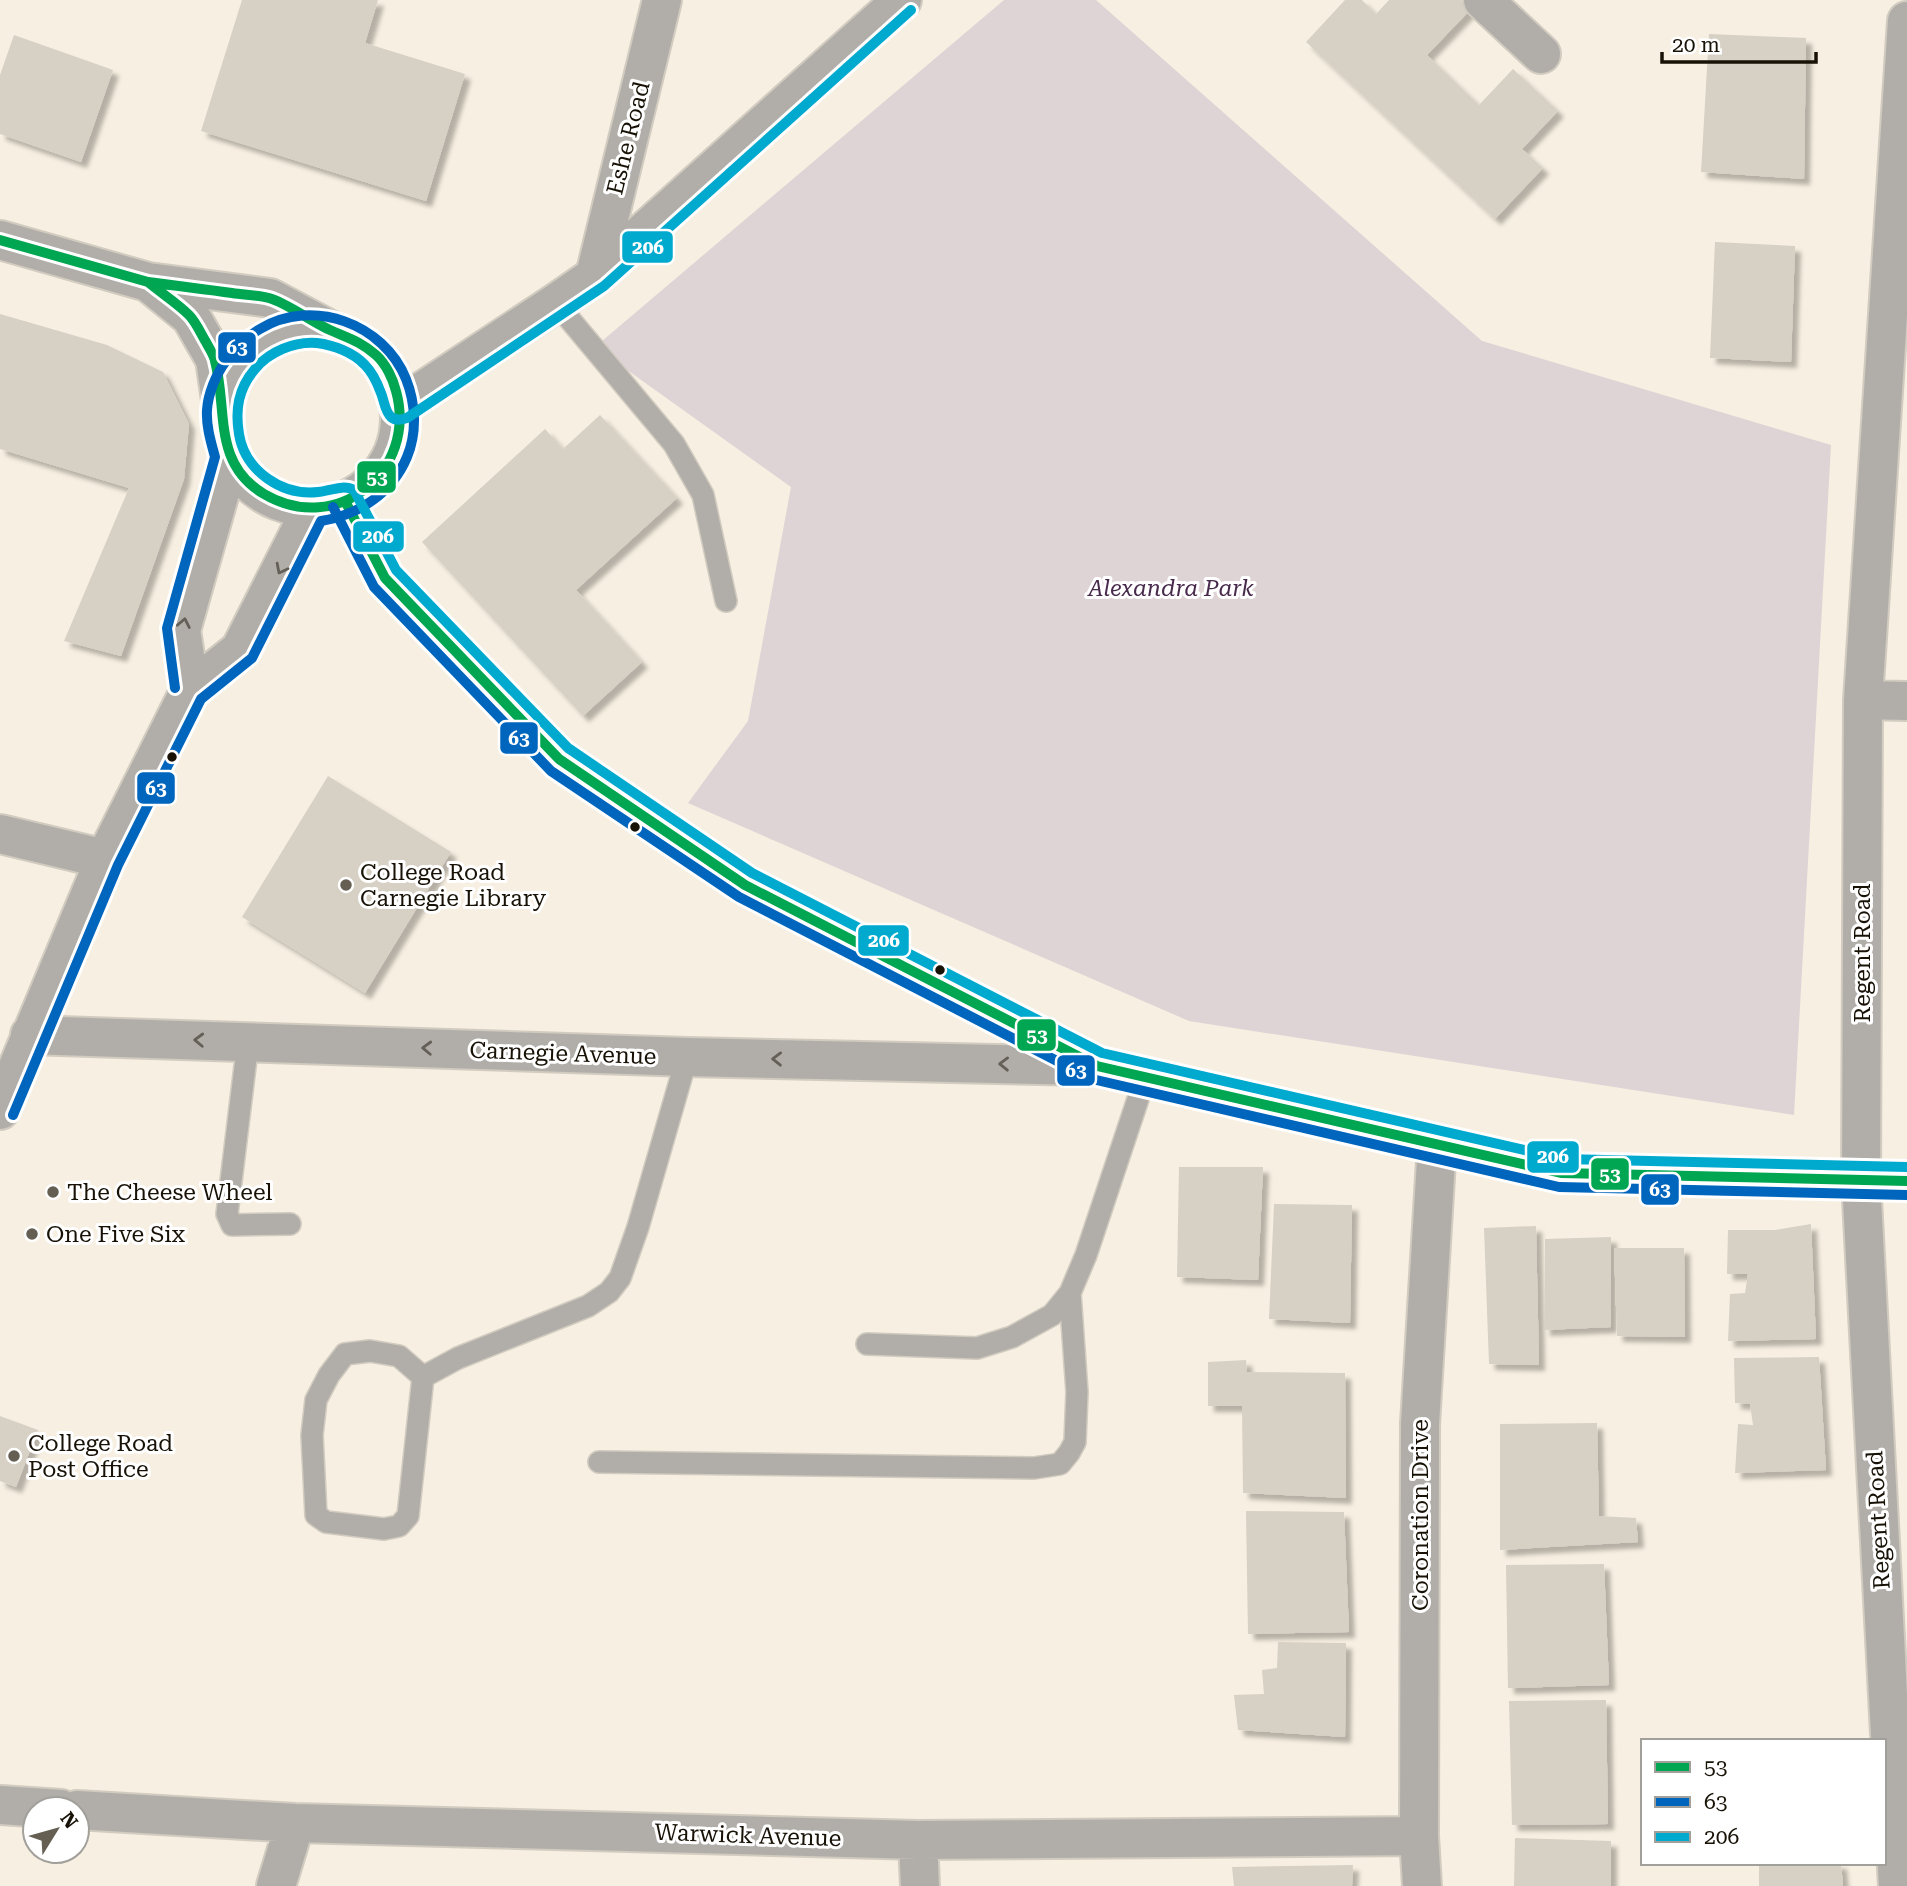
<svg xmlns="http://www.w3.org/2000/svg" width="1907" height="1886" viewBox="0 0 1907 1886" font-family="'Roboto Serif',serif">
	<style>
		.green { fill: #ded3d5 }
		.building { fill: #d7d0c4; filter: url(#shadow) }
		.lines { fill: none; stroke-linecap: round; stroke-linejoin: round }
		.service-casing { stroke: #d1cbc0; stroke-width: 24 }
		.minor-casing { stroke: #d1cbc0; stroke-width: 42 }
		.tertiary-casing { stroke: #d1cbc0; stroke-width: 42 }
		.service { stroke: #b1aea9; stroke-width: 21 }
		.minor { stroke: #b1aea9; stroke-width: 38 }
		.tertiary { stroke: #b1aea9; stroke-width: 38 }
		.bus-1-casing { stroke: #fff; stroke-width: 16 }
		.bus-2-casing { stroke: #fff; stroke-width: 16 }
		.bus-3-casing { stroke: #fff; stroke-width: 16 }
		.bus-1 { stroke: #00a651; stroke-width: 10 }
		.bus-2 { stroke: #0065bd; stroke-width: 10 }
		.bus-3 { stroke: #00a9ce; stroke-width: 10 }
		.oneway { stroke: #646058 }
		.bus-dot { fill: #171106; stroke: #fff; stroke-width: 2.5 }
		.poi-dot { fill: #655f53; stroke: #fff; stroke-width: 2.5 }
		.labels { text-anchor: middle; stroke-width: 6; stroke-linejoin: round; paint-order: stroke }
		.street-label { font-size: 23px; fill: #171106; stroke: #fff }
		.park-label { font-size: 23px; font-style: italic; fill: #482a4c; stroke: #fff }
		.poi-label { font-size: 23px; fill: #171106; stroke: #fff; text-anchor: start }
		.line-badge { stroke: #fff; stroke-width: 2.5 }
		.badge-label { font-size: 19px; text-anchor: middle; font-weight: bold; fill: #fff }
	</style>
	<defs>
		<filter id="shadow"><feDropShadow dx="6" dy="6" stdDeviation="2" flood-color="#0004"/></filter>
	</defs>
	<rect width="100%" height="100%" fill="#f7efe1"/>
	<path class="green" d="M1004 0H1096L1482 341 1831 445 1794 1115 1189 1021 688 803 748 721 791 487 595 347Z"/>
	<path class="building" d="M242 0H378L365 43 465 74 426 201 201 131Z
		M1345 0H1362L1376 14 1389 0H1461L1471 9 1427 55 1479 105 1513 69 1558 111 1522 149 1543 168 1495 219 1306 42Z
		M1709 34 1806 38 1804 179 1701 172Z
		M14 35 113 70 81 162 0 134V75Z
		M1715 242 1795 246 1791 362 1710 358Z
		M0 314 107 345 163 372 189 424 184 479 121 656 64 641 129 488 0 449Z
		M600 415 677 498 576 590 642 662 583 716 422 542 545 429 563 449Z
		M328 776 451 852 365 993 242 917Z
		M1179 1167H1263L1258 1280 1177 1277Z
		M1274 1204 1352 1205 1350 1323 1269 1319Z
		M1811 1224 1816 1339 1728 1341 1730 1294 1745 1293 1748 1274H1727L1728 1230H1775Z
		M1536 1226 1539 1365 1489 1364 1484 1228Z
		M1611 1237V1327L1544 1330 1545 1239Z
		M1614 1248H1684L1685 1337 1617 1336Z
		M1819 1357 1826 1470 1735 1473 1738 1424 1753 1425 1750 1404 1735 1403 1734 1358Z
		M1246 1360 1247 1372 1345 1373 1346 1498 1243 1493 1242 1406H1208V1362Z
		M0 1416 38 1430 16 1487 0 1481Z
		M1597 1423 1599 1516 1636 1518 1638 1542 1500 1550V1424Z
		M1246 1511 1344 1512 1349 1632 1248 1634Z
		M1604 1564 1609 1685 1508 1688 1506 1565Z
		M1278 1642 1346 1643 1345 1737 1238 1730 1234 1695 1264 1694 1262 1670 1277 1668Z
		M1606 1700 1608 1824 1512 1825 1509 1701Z
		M1515 1838 1611 1841V1886H1514Z
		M1759 1863H1841L1843 1886H1759Z
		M1353 1865 1352 1886H1234L1232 1867Z"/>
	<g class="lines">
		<defs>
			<path id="service" d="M556 303 674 444 703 495 726 601
				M248 1042 227 1214 232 1225 290 1224
				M867 1344 977 1348 1012 1337 1052 1315 1070 1293 1086 1255 1145 1078
				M370 1351 399 1356 423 1377 408 1516 399 1526 384 1529 326 1522 316 1515 312 1435 316 1400 329 1375 345 1354Z
				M423 1377 458 1358 588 1306 609 1292 620 1278 638 1227 687 1057
				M599 1462 1034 1468 1060 1464 1069 1453 1075 1442 1077 1392 1070 1293"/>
			<path id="minor" d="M1483 0 1541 54
				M0 240 148 282 270 298 330 330
				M595 276 662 0
				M148 282 191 317 215 359 222 407
				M345 501 385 578 559 759 745 885 1097 1066 1561 1173 1907 1181
				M1863 700 1907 701
				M0 834 105 859
				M30 1035 687 1057 1088 1066
				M0 1805 61 1809
				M77 1810 295 1823 918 1840 1419 1836
				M918 1840 920 1886
				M276 1886 295 1823
				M1422 1886 1419 1836 1420 1424 1437 1144
				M1898 1886 1861 1180 1863 700 1907 21"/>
			<path id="tertiary" d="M222 418a89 89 0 1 1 178 0a89 89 0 1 1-178 0Z
				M400 406 556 303 595 276 902 0
				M190 690 181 630 230 457
				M0 1110 105 859 190 690 240 650 312 508"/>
		</defs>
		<use href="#service" class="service-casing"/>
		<use href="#minor" class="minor-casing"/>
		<use href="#tertiary" class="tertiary-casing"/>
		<use href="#service" class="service"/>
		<use href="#minor" class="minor"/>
		<use href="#tertiary" class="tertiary"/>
		<defs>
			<path id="bus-1" d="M0 240 148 282
				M148 282C176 286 204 289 232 293 244 295 257 295 269 298 287 303 312 322 330 330 348 338 360 341 376 355 386 364 393 379 396 391 418 471 337 537 264 494 212 463 228 410 215 361 214 355 209 348 206 342 201 334 196 322 189 315 177 303 161 293 148 282Z
				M345 501 385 578 559 759 745 885 1097 1066 1561 1173 1907 1181"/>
			<path id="bus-2" d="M333 507 374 587 551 771 739 897 1092 1079 1559 1187 1907 1195
				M13 1115 118 865 201 699 252 658 321 521C359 515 392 493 407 457 417 433 416 404 406 379 384 324 313 297 260 329 246 337 236 348 226 361 216 374 208 394 207 410 206 426 211 442 215 457L167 628 175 688"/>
			<path id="bus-3" d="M911 10 604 286 407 418C401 420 396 421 391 417 385 412 384 400 381 393 377 382 373 373 365 365 353 352 333 345 317 343 294 341 269 352 255 369 238 389 235 410 239 434 245 471 282 496 318 492 330 491 343 484 354 490L396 570 568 748 752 873 1102 1053 1563 1159 1907 1167"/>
		</defs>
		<use href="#bus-1" class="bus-1-casing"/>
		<use href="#bus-2" class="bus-2-casing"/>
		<use href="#bus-3" class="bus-3-casing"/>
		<use href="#bus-1" class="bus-1"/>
		<use href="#bus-2" class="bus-2"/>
		<use href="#bus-3" class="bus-3"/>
	</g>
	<defs><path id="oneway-chevron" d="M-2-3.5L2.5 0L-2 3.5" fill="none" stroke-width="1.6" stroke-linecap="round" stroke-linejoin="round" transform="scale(1.75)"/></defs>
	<g class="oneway">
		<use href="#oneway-chevron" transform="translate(281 569) rotate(117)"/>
		<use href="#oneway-chevron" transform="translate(184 623) rotate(-79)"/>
		<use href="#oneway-chevron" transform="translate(199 1040) rotate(-178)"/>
		<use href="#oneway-chevron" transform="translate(427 1048) rotate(-178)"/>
		<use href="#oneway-chevron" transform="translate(777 1059) rotate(-179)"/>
		<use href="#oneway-chevron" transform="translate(1004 1064) rotate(-179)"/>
	</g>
	<g class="bus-dot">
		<circle cx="172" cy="757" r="6"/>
		<circle cx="635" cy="827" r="6"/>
		<circle cx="940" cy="970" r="6"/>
	</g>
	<g class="poi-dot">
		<circle cx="346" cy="885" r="7"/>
		<circle cx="53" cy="1192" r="7"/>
		<circle cx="32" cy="1234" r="7"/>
		<circle cx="14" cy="1456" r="7"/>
	</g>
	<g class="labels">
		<g class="street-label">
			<text transform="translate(628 138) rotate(-76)" y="8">Eshe Road</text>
			<text transform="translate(1862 953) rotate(-90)" y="8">Regent Road</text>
			<text transform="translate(563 1053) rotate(2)" y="8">Carnegie Avenue</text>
			<text transform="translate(1420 1515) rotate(-90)" y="8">Coronation Drive</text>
			<text transform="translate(1878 1520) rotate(-93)" y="8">Regent Road</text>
			<text transform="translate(748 1835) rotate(2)" y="8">Warwick Avenue</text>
		</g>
		<g class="park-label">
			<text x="1171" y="596">Alexandra Park</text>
		</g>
		<g class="poi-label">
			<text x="360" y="880">College Road<tspan x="360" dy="26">Carnegie Library</tspan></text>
			<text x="67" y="1200">The Cheese Wheel</text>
			<text x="46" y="1242">One Five Six</text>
			<text x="28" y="1451">College Road<tspan x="28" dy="26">Post Office</tspan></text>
		</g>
	</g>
	<g class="line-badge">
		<rect x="621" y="230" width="53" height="34" rx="7" fill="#00a9ce"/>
		<rect x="217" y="331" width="40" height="33" rx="7" fill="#0065bd"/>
		<rect x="356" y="460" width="41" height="34" rx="7" fill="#00a651"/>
		<rect x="352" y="520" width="53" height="33" rx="7" fill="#00a9ce"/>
		<rect x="499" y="721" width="40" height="34" rx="7" fill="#0065bd"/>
		<rect x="136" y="771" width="40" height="34" rx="7" fill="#0065bd"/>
		<rect x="857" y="924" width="53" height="33" rx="7" fill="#00a9ce"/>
		<rect x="1016" y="1018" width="41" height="34" rx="7" fill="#00a651"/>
		<rect x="1056" y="1054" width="40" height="33" rx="7" fill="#0065bd"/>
		<rect x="1526" y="1140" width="54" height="34" rx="7" fill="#00a9ce"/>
		<rect x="1590" y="1157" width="40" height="34" rx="7" fill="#00a651"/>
		<rect x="1640" y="1173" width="40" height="33" rx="7" fill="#0065bd"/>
	</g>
	<g class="badge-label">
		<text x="648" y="254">206</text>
		<text x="237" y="354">63</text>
		<text x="377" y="484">53</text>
		<text x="378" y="543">206</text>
		<text x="519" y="745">63</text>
		<text x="156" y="795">63</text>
		<text x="884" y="947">206</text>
		<text x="1037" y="1042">53</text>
		<text x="1076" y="1077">63</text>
		<text x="1553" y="1163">206</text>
		<text x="1610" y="1181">53</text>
		<text x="1660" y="1196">63</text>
	</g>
	<rect x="1641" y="1739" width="245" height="126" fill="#ffffff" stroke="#a2a09b" stroke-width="2"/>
	<rect x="1655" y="1762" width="35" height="10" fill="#00a651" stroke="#a2a09b" stroke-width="2"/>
	<text x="1704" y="1774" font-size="21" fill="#171106">53</text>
	<rect x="1655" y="1797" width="35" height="10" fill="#0065bd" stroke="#a2a09b" stroke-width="2"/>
	<text x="1704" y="1809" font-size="21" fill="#171106">63</text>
	<rect x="1655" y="1832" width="35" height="10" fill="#00a9ce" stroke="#a2a09b" stroke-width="2"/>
	<text x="1704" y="1844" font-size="21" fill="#171106">206</text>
	<g transform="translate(56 1830) rotate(53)"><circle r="33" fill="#ffffff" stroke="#a2a09b" stroke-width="2"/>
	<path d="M0-5L12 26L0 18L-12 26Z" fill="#655f53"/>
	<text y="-10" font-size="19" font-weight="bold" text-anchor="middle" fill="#171106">N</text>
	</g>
	<path d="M1662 52v10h154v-10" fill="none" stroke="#171106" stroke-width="3.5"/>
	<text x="1672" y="52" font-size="21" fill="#171106" stroke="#ffffff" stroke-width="5" paint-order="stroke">20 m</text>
</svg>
